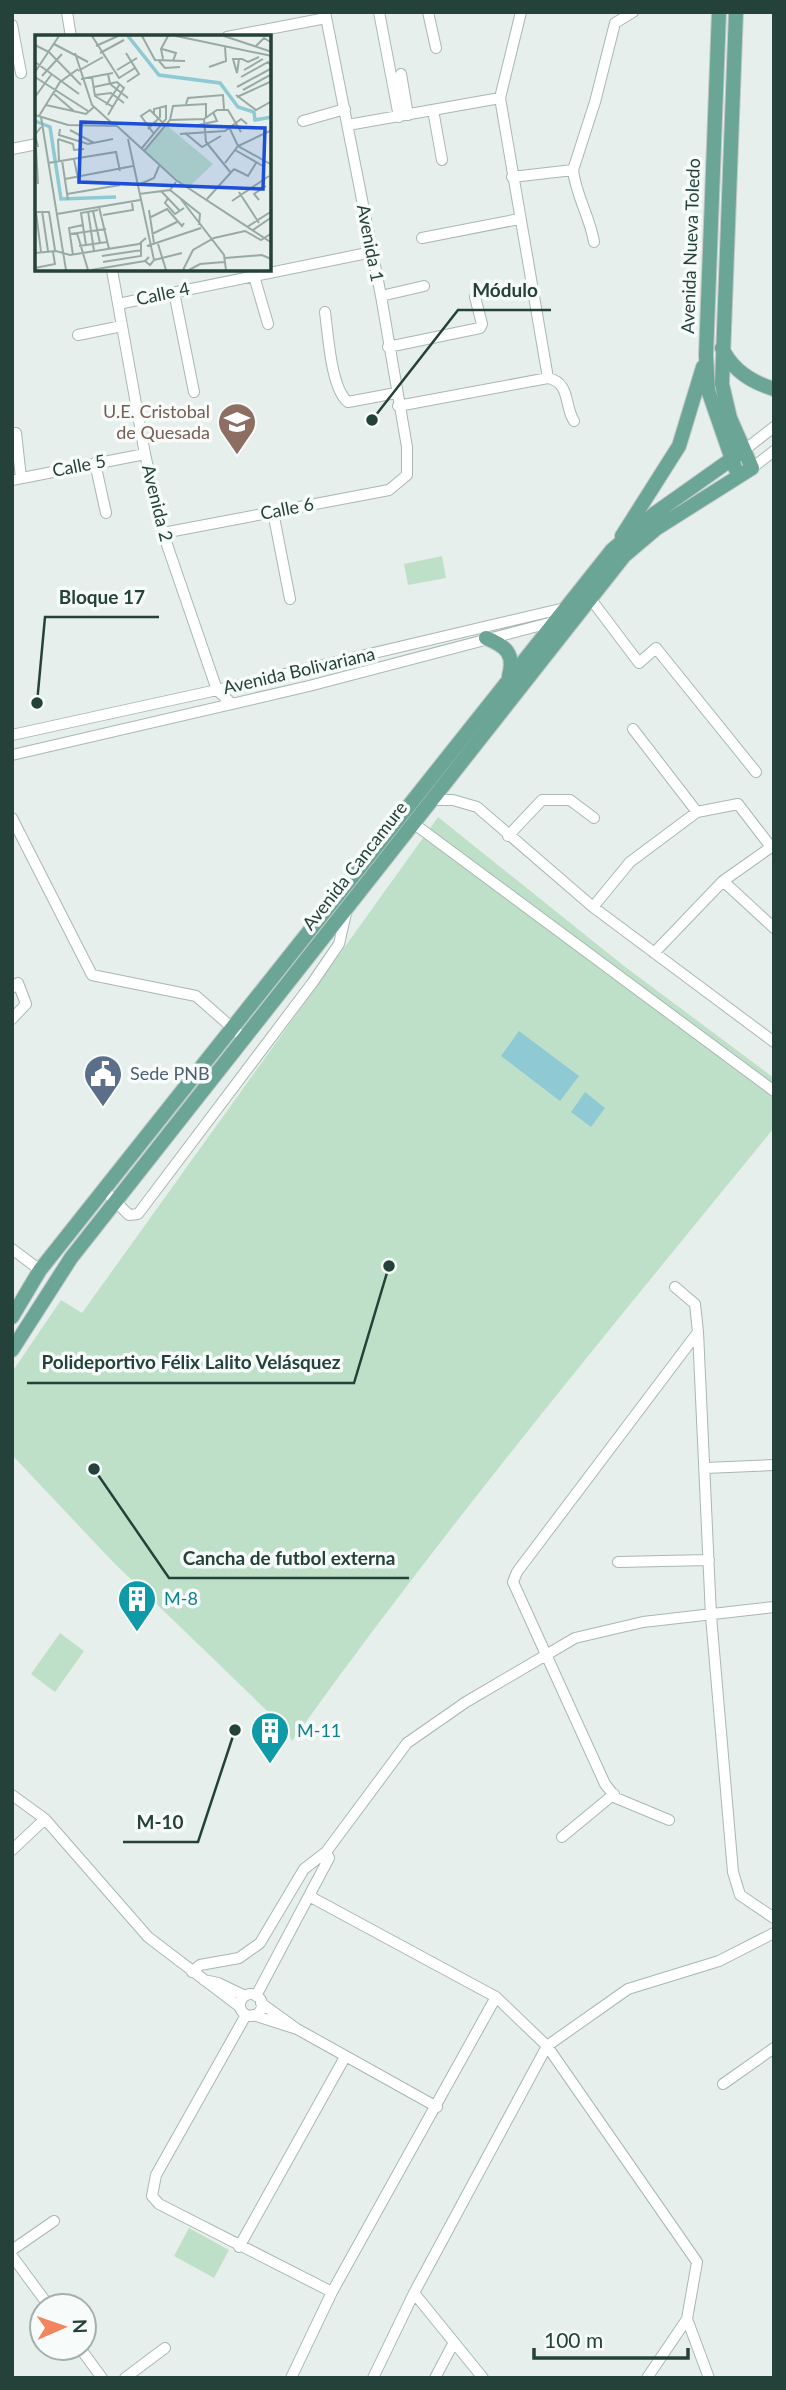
<svg xmlns="http://www.w3.org/2000/svg" width="786" height="2390" viewBox="0 0 786 2390" font-family="Lato,sans-serif">
	<style>
		.green { fill: #bfe0c8 }
		.water { fill: #8ec9d4 }
		.lines { fill: none; stroke-linecap: round; stroke-linejoin: round }
		.minor-casing { stroke: #a8b8b2; stroke-width: 12 }
		.major-casing { stroke: #c2cac8; stroke-width: 16 }
		.minor { stroke: #fff; stroke-width: 10 }
		.major { stroke: #6aa596; stroke-width: 14 }
		.labels { text-anchor: middle; stroke-width: 7; stroke-linejoin: round; paint-order: stroke }
		.street-label { font-size: 18px; fill: #24423a; stroke: #f7fbf9 }
		.education-label { font-size: 18px; fill: #785e54; stroke: #f7fbf9; text-anchor: end }
		.service-label { font-size: 18px; fill: #4e5e75; stroke: #f7fbf9; text-anchor: start }
		.culture-label { font-size: 18px; fill: #0d838f; stroke: #f7fbf9; text-anchor: start }
		.inset-river { fill: none; stroke: #8ec9d4; stroke-width: 3.5 }
		.inset-road { fill: none; stroke: #98aaa4; stroke-width: 2 }
		.view { fill: #1d4ed8; fill-opacity: 0.15; stroke: #1d4ed8; stroke-width: 3.5 }
		.inset-edge { fill: none; stroke: #24423a; stroke-width: 3.5 }
		.leader { fill: none; stroke: #24423a; stroke-width: 2.5 }
		.callout-dot { fill: #24423a; stroke: #f7fbf9; stroke-width: 2.5 }
		.callout-label { font-size: 19px; text-anchor: middle; font-weight: bold; fill: #24423a; stroke: #f7fbf9; stroke-width: 7; stroke-linejoin: round; paint-order: stroke }
	</style>
	<rect width="100%" height="100%" fill="#e6efeb"/>
	<path class="green" d="M442 556 446 578 408 585 404 564Z
		M438 817 624 966 774 1078V1128C610 1329 443 1530 292 1741L287 1730 114 1563 12 1455V1372L61 1300 82 1313Z
		M60 1633 84 1651 55 1692 31 1674Z
		M189 2228 229 2250 214 2278 174 2256Z"/>
	<path class="water" d="M519 1031 579 1076 560 1101 501 1056Z
		M585 1092 605 1108 591 1127 571 1112Z"/>
	<g class="lines">
		<defs>
			<path id="minor" d="M67 12 71 37
				M379 12 399 117
				M428 12 436 48
				M521 12 500 98 548 378
				M12 25 21 73
				M227 37 326 18
				M401 74 408 115
				M433 110 442 160
				M303 121 345 109
				M348 125 500 98
				M12 149 37 144
				M573 170C576 196 590 217 594 242
				M512 177 573 170 595 102 615 23 633 12
				M422 238 519 219
				M112 270 145 454 163 533 217 690 232 704
				M254 276 268 324
				M174 292 194 392
				M381 296 424 286
				M118 304 372 252
				M325 312C328 334 331 389 348 402L396 393
				M78 335 122 326
				M388 347 480 328 482 324 475 297
				M398 406 548 378C571 383 564 406 574 421
				M16 433 21 478
				M743 451 774 427
				M95 463 106 513
				M752 468 774 451
				M12 480 145 454
				M273 512 290 599
				M163 533 389 490 407 475V447L381 296 325 12
				M590 598 639 663 656 648 756 772
				M633 729 697 812
				M12 735 217 690 569 607
				M12 755 309 686 557 621
				M431 800H453L477 807 593 907 774 1042
				M12 818 92 975 196 996 237 1032
				M413 823 774 1091
				M508 836 542 800H570L594 818
				M723 881 774 928
				M593 907 630 862 697 812 738 804 771 847
				M654 953 723 881 774 845
				M12 988 18 983 26 1004 12 1019
				M104 1190 129 1215 138 1214 313 982 339 944 347 909
				M12 1249 40 1270
				M675 1287 695 1304 698 1332 711 1616 733 1872 740 1895 774 1918
				M705 1468 774 1465
				M618 1562 709 1560
				M12 1795 45 1819 148 1937 240 2007
				M669 1820 616 1798 605 1784 513 1582 517 1572 698 1332
				M562 1837 614 1794
				M12 1850 45 1819
				M309 1896 496 1997 547 2046 697 2262 687 2319 709 2378
				M192 1972 200 1965 239 1958 260 1943 304 1869 326 1852 407 1743 466 1702 575 1638 643 1622 774 1607
				M204 1980 218 1983 245 1996
				M240 2005a11 11 0 1 1 22 0a11 11 0 1 1-22 0Z
				M256 1996 329 1858 326 1852
				M261 2003 297 2029 437 2107
				M246 2015 156 2175 152 2196 159 2204 332 2292
				M253 2015 297 2029
				M723 2084 774 2048
				M239 2247 345 2057
				M12 2250 54 2221
				M12 2256 49 2306
				M414 2293 483 2378
				M80 2348 102 2378
				M125 2378 165 2348
				M291 2378 332 2292 496 1997
				M373 2378 414 2293 547 2046 628 1989 719 1961 774 1933
				M435 2378 454 2342
				M647 2378 687 2319"/>
			<path id="major" d="M719 12 706 355 708 390 735 468
				M722 348C732 370 751 382 774 389
				M622 536 679 446 703 367
				M486 638C506 646 515 654 509 676
				M12 1317 40 1270 612 550 654 514 743 451
				M12 1350 71 1258 624 556 657 528 752 468 730 418 722 384 736 12"/>
		</defs>
		<use href="#minor" class="minor-casing"/>
		<use href="#major" class="major-casing"/>
		<use href="#minor" class="minor"/>
		<use href="#major" class="major"/>
	</g>
	<defs>
		<symbol id="school-pin" viewBox="-11 -11 22 30"><path d="M0 17L-7.5 6A9.5 9.5 0 1 1 7.5 6Z" fill="#8d6e63" stroke="#f7fbf9"/><path d="M0-5L7-2L0 1L-7-2ZM-4 1L0 2.5L4 1V4Q0 6-4 4Z" fill="#fff"/></symbol>
		<symbol id="civic-pin" viewBox="-11 -11 22 30"><path d="M0 17L-7.5 6A9.5 9.5 0 1 1 7.5 6Z" fill="#5c6f8a" stroke="#f7fbf9"/><path d="M-.6-6.5H3V-4.5H.6V-3L4-1V1h2V6H-6V1h2V-1L-.6-3ZM-1.2 2.5V6h2.4V2.5Z" fill="#fff"/></symbol>
		<symbol id="building-pin" viewBox="-11 -11 22 30"><path d="M0 17L-7.5 6A9.5 9.5 0 1 1 7.5 6Z" fill="#0f9aa8" stroke="#f7fbf9"/><path d="M-4-6H4V6H1V3H-1V6H-4ZM-2.5-4.3h1.7v1.8h-1.7ZM.8-4.3h1.7v1.8H.8ZM-2.5-1h1.7V.8h-1.7ZM.8-1h1.7V.8H.8Z" fill="#fff"/></symbol>
	</defs>
	<g fill-rule="evenodd">
		<use href="#school-pin" x="215" y="400" width="44" height="60"/>
		<use href="#civic-pin" x="81" y="1052" width="44" height="60"/>
		<use href="#building-pin" x="115" y="1577" width="44" height="60"/>
		<use href="#building-pin" x="248" y="1709" width="44" height="60"/>
	</g>
	<g class="labels">
		<g class="street-label">
			<text transform="translate(370 243) rotate(79)" y="6">Avenida 1</text>
			<text transform="translate(691 246) rotate(-88)" y="6">Avenida Nueva Toledo</text>
			<text transform="translate(163 294) rotate(-12)" y="6">Calle 4</text>
			<text transform="translate(79 466) rotate(-11)" y="6">Calle 5</text>
			<text transform="translate(157 503) rotate(76)" y="6">Avenida 2</text>
			<text transform="translate(287 509) rotate(-11)" y="6">Calle 6</text>
			<text transform="translate(299 671) rotate(-13)" y="6">Avenida Bolivariana</text>
			<text transform="translate(355 866) rotate(-52)" y="6">Avenida Cancamure</text>
		</g>
		<g class="education-label">
			<text x="210" y="418">U.E. Cristobal<tspan x="210" dy="21">de Quesada</tspan></text>
		</g>
		<g class="service-label">
			<text x="130" y="1080">Sede PNB</text>
		</g>
		<g class="culture-label">
			<text x="164" y="1605">M-8</text>
			<text x="297" y="1737">M-11</text>
		</g>
	</g>
	<g transform="translate(35 35)">
		<rect width="236" height="236" fill="#e6efeb"/>
		<path d="M130 89 178 129 153 153 108 116Z" fill="#bfe0c8"/>
		<path class="inset-river" d="M93 1 124 40 185 48 203 72 219 77 220 85 237 82M0 86 15 92 26 164 81 162"/>
		<path class="inset-road" d="M57 1 84 43 100 33M107 1 120 25 150 26M141 1 237 21M189 1 237 17M19 9 53 27M0 10 14 17 46 50M61 11 83 1M220 12 229 3 237 8M127 14 141 18 138 26M40 18 57 70 79 90M65 18 89 5M91 18 104 39 92 47M128 24 126 14 133 1M204 24 202 38 198 24H207L213 27 224 22M124 26 130 33 145 32M0 27 44 59M174 32 191 26 190 12M82 35 102 23M209 35 228 24M43 36 68 22M0 37 24 1M73 39 75 49 93 63M7 41 27 19M0 42 53 76M57 42 60 61 78 72M206 42 233 27 237 32M46 44 78 38M59 52 82 47 89 53 73 80M202 52 237 33M208 55 237 39M19 59 40 77M60 60 76 58 89 68M201 60 221 75 237 66M0 62 16 40M202 62 237 46M151 69 153 63 188 60 189 74M11 70 51 79 59 72M71 70 85 49M0 80 33 90 82 91 141 145 237 208M4 81 25 47 43 34M6 82 31 235M169 84 171 107 196 138M135 85 169 84 182 75H193L206 97M159 91 182 86 178 77M194 92 203 111 237 130M25 94 24 100 53 109 78 104M113 94 125 82V73M35 95 59 108M150 98 167 112 186 101M119 99 106 81 115 75 128 88M145 99 190 96 206 84 212 89M23 104 38 109 39 115 49 114M23 104 24 126M93 104 119 225 115 230 110 226 114 222M3 112 0 100 6 92M1 113 3 149M107 113 131 84V71L119 74V80M200 115 228 131M109 116 135 85 138 71 171 69V82M39 124 44 149M27 125 33 165M13 128 81 117 85 136M190 128 203 111 237 95M199 134 213 141 221 128M30 144 98 131M103 150 119 143 124 131M135 155 165 179 164 190M127 157 145 176M204 157 224 188M32 159 85 150M104 159 135 155 141 147M133 163 130 168 140 179 149 173M145 163 189 220 191 235M172 164 199 134M224 165 219 159 231 151M197 166 234 141M64 172 74 214M114 175 119 208M7 176 13 216M53 176 59 216M58 176 65 208M0 177H14L20 215M1 177 6 217M22 179 105 165M68 180 98 175 97 168M116 182 132 174 147 191 149 188M212 192 237 176M218 195 237 182M42 198 53 235M35 199 71 194M117 199 142 187M123 209 131 235M51 210 46 178 63 175M44 211 72 207M112 211 166 193M0 218 21 216 35 220 104 209 111 203M38 220 34 193 48 190M67 221 107 215M190 223 227 220 236 224M119 225 147 218M68 227 106 221V208M0 233 20 229 18 217M56 235 110 226M148 235 158 215 179 203 210 196 226 205 237 198M154 235 165 229 189 227"/>
		<path class="view" d="M46 87 230 93 228 154 44 147Z"/>
		<rect width="236" height="236" class="inset-edge"/>
	</g>
	<path class="leader" d="M372 420L458 310H551M37 703L45 617H159M389 1266L354 1383H27M94 1469L169 1578H409M235 1730L198 1842H123"/>
	<g class="callout-dot">
		<circle cx="372" cy="420" r="7"/>
		<circle cx="37" cy="703" r="7"/>
		<circle cx="389" cy="1266" r="7"/>
		<circle cx="94" cy="1469" r="7"/>
		<circle cx="235" cy="1730" r="7"/>
	</g>
	<g class="callout-label">
		<text x="505" y="297">Módulo</text>
		<text x="102" y="604">Bloque 17</text>
		<text x="191" y="1369">Polideportivo Félix Lalito Velásquez</text>
		<text x="289" y="1565">Cancha de futbol externa</text>
		<text x="160" y="1829">M-10</text>
	</g>
	<rect width="786" height="2390" fill="none" stroke="#24423a" stroke-width="28"/>
	<g transform="translate(63 2327) rotate(88)"><circle r="33" fill="#f7fbf9" stroke="#a3b1ad" stroke-width="2"/>
	<path d="M0-5L12 26L0 18L-12 26Z" fill="#f4845f"/>
	<text y="-10" font-size="19" font-weight="bold" text-anchor="middle" fill="#24423a">N</text>
	</g>
	<path d="M534 2348v10h154v-10" fill="none" stroke="#24423a" stroke-width="3.5"/>
	<text x="544" y="2348" font-size="21" fill="#24423a" stroke="#f7fbf9" stroke-width="5" paint-order="stroke">100 m</text>
</svg>
